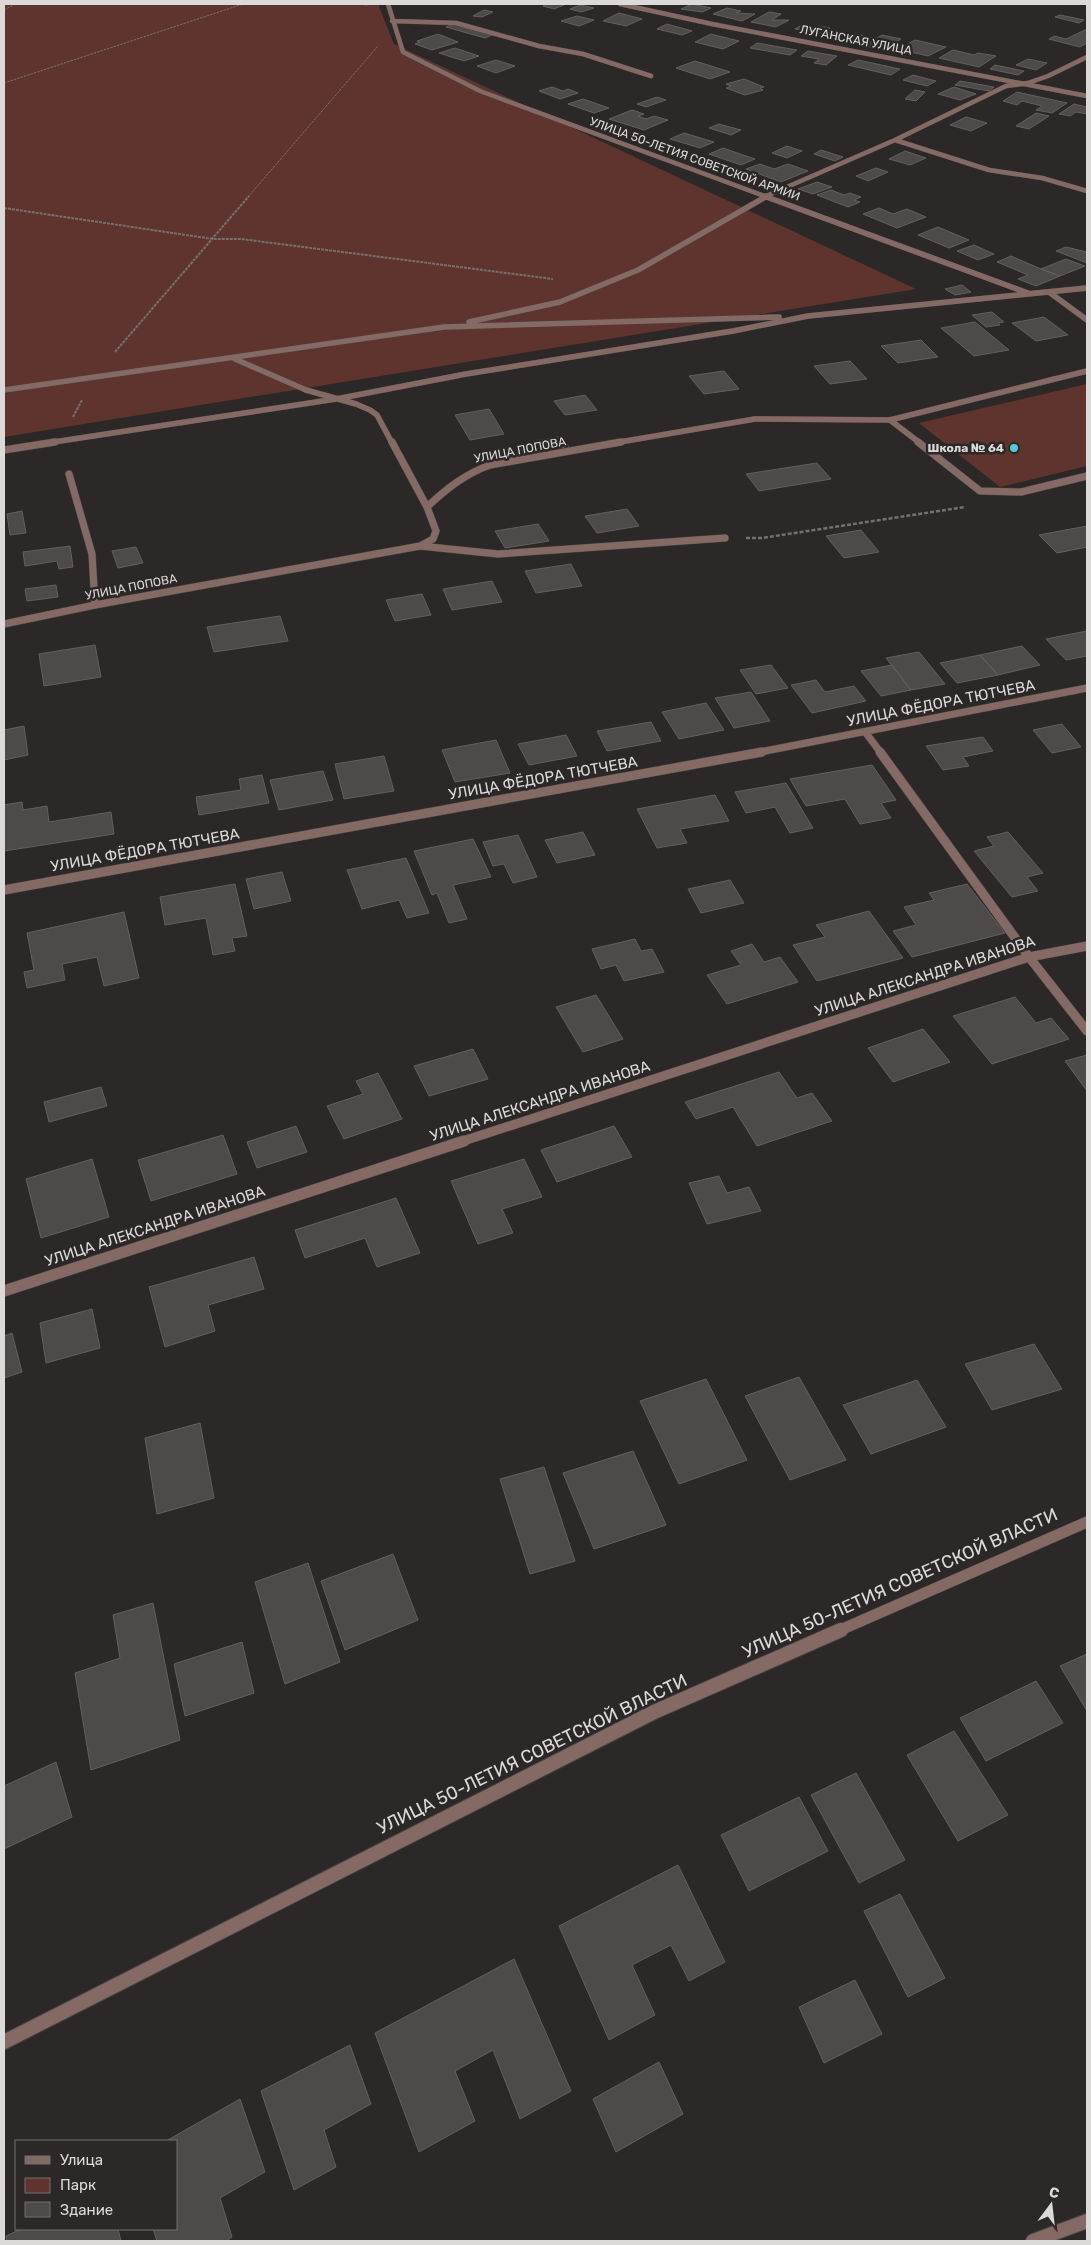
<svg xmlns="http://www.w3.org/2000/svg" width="1091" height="2245" viewBox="0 0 1091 2245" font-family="Rubik,sans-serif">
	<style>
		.green { fill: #60342e }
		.building { fill: #4e4a4a; stroke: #635f5e }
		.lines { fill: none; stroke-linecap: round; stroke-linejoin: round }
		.lane-far1-casing { stroke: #474443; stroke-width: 6 }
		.lane-casing { stroke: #474443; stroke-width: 8 }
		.street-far5-casing { stroke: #474443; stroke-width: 5 }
		.street-far4-casing { stroke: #474443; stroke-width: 6 }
		.street-far3-casing { stroke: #474443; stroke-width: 8 }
		.street-far2-casing { stroke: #474443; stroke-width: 10 }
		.street-far1-casing { stroke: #474443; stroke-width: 12 }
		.street-casing { stroke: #474443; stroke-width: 16 }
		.path-far2 { stroke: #73706f; stroke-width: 1; stroke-dasharray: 2.5 1; stroke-linecap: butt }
		.path-far1 { stroke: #73706f; stroke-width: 2; stroke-dasharray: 3 1; stroke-linecap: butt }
		.path { stroke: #73706f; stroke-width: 2.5; stroke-dasharray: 4 2; stroke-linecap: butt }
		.lane-far1 { stroke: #846965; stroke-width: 5.5 }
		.lane { stroke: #846965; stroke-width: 7 }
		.street-far5 { stroke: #846965; stroke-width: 4.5 }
		.street-far4 { stroke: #846965; stroke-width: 5.5 }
		.street-far3 { stroke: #846965; stroke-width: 7 }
		.street-far2 { stroke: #846965; stroke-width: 9 }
		.street-far1 { stroke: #846965; stroke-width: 11 }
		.street { stroke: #846965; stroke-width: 14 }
		.poi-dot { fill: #53cadc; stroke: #2b2827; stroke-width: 2 }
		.labels { text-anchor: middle; stroke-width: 5; stroke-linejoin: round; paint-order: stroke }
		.far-street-label { font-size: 12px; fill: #dcdad9; stroke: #2b2827 }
		.far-poi-label { font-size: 12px; font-weight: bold; fill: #dcdad9; stroke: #2b2827; text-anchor: end }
		.street-label { font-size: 15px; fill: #dcdad9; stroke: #2b2827 }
		.near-street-label { font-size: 18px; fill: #dcdad9; stroke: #2b2827 }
	</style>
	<rect width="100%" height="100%" fill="#2b2827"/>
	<path class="green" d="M4 4H378L394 44 916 289 4 437Z
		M1087 384V466L1000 487 919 423Z"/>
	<path class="building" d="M545 4H566L554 9 543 6 548 4Z
		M692 4 711 8 702 12 681 9Z
		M580 5 594 8 581 12 570 9Z
		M727 8 741 11 736 13 755 14 742 21 713 14Z
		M484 10 493 12 482 17 473 16Z
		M769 12 781 14 772 20H789L776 27 751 22Z
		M619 13 642 19 626 26 603 21Z
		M1060 15 1084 20 1079 23 1055 17Z
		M577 16 594 20 579 26 561 21Z
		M454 24 494 34 485 38 446 27Z
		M667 24 692 31 682 35 657 29Z
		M802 25 814 28 818 26 830 28 819 34 795 29Z
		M1087 29V43L1080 47 1049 39 1054 36 1066 39Z
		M438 34 458 42 432 50 415 44 420 42 417 41Z
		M711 34 739 41 723 49 695 42Z
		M855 34 871 37 864 41 870 42 882 35 901 39 883 50 842 41Z
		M915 40 946 47 928 56 898 49Z
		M757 43 797 50 790 55 750 48Z
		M455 48 479 56 464 61 439 53Z
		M953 50 974 55 978 53 996 56 979 67 939 58Z
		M808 51 837 56 826 65 814 63 819 59 801 56Z
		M1028 59 1047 63 1036 70 1016 65Z
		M496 60 515 66 496 73 477 66Z
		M858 60 900 69 891 75 848 65Z
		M695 61 730 72 710 79 676 68Z
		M995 65 1024 71 1018 75 990 69Z
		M913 75 936 81 927 86 903 80Z
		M744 79 764 87 760 88 763 90 745 95 726 88 731 86 726 84Z
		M960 81 994 87 989 91 955 85Z
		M552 87 563 91 568 89 578 93 560 99 539 91Z
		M954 87 976 94 960 100 938 94Z
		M915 90 925 92 916 101 905 99Z
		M1017 92 1067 103 1052 113 1036 110 1042 106 1022 101 1017 105 1003 101Z
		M657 97 666 100 646 107 637 104Z
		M583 99 609 108 594 113 568 104Z
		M1074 104 1087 107V114L1076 112 1070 116 1059 114Z
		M632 110 644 114 638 116 646 119 654 116 668 120 644 130 609 119Z
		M1036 113 1049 116 1029 129 1016 126Z
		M966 117 987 123 971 131 950 125Z
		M719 124 741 130 731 135 709 128Z
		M684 133 714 142 700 148 670 139Z
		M787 146 802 151 787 158 772 153Z
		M723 148 755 159 741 165 709 154Z
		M821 150 843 157 835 161 814 154Z
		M905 151 926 158 910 165 889 159Z
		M760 164 774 169 788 164 808 171 781 182 746 169Z
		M876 168 888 172 868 181 856 176Z
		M817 182 832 187 813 194 798 189Z
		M831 190 844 195 850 193 861 197 854 200 860 202 848 207 817 195Z
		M879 208 893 214 907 209 926 217 897 228 863 214Z
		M938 227 969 240 949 248 918 235Z
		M974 245 994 254 978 260 957 251Z
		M1066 247 1087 252V263L1056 251Z
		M1011 256 1041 269 1060 276 1036 286 1018 279 1028 275 997 262Z
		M1066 259 1085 266 1060 276 1041 269Z
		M962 285 971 292 955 295 945 289Z
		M992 312 1004 322 998 323 1000 325 986 327 972 315Z
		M1044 317 1068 335 1036 341 1012 323Z
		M975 322 1009 350 974 356 941 328Z
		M921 340 938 357 898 363 881 346Z
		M850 361 867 379 830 384 814 366Z
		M724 371 739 389 704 394 689 376Z
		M585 395 597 410 565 415 554 401Z
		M489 409 504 434 470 440 455 415Z
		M563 436 569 447 540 451 533 441Z
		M817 463 831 479 759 491 746 474Z
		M627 509 639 526 597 533 585 516Z
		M22 511 26 533 10 535 7 514Z
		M538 524 549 541 505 548 495 531Z
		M1087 526V547L1057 553 1039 535Z
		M861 530 879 552 844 558 826 536Z
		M70 546 73 567 59 569 57 561 25 566 23 552Z
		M136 547 143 563 118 568 112 551Z
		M571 564 582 586 536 593 525 571Z
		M492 581 502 602 452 610 443 589Z
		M56 585 58 597 27 601 25 589Z
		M422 594 431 615 395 621 386 600Z
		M280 616 288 641 214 652 207 627Z
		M1087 631V656L1066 660 1046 639Z
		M95 645 101 677 44 686 39 654Z
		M1022 646 1040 665 998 675 980 655Z
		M919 652 945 684 911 690 886 658Z
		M980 655 998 675 957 683 940 663Z
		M771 665 788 688 756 694 740 670Z
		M892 665 911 690 881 696 861 671Z
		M816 680 825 692 854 686 866 701 812 713 791 685Z
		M751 692 770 721 734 728 715 698Z
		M706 703 724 730 679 739 662 712Z
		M651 722 661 741 607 751 597 731Z
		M1062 724 1081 747 1052 753 1033 730Z
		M24 726 28 755 4 760V730Z
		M566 735 577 756 529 765 518 744Z
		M983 737 993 751 963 757 969 766 943 770 926 746Z
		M496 740 510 773 455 782 442 750Z
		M384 756 394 791 344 799 335 764Z
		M872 765 896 800 881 803 891 818 860 824 845 799 806 806 790 779Z
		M323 771 333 800 279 810 270 780Z
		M262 775 269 803 199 815 196 797 241 790 239 779Z
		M786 783 813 828 790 833 775 807 746 813 735 792Z
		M715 795 729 821 680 829 687 843 657 848 637 809Z
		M22 802 23 810 47 806 49 822 111 812 114 834 4 851V805Z
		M583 832 595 855 557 863 545 840Z
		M1008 832 1043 873 1027 877 1038 891 1012 897 974 851 994 846 987 837Z
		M518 835 537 877 513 883 504 864 493 866 483 842Z
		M473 839 491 877 453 885 467 919 449 923 437 893 432 895 414 851Z
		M406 858 429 913 407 918 399 900 362 909 347 870Z
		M282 872 291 901 254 909 246 879Z
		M730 880 744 903 701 913 688 889Z
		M235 884 247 936 232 938 235 951 213 955 206 918 165 925 160 897Z
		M967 884 1005 933 912 957 893 931 916 925 904 907 934 900 929 893Z
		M869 911 903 958 817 981 793 945 825 937 816 925Z
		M124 912 139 978 104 986 97 957 62 964 65 980 27 988 24 972 34 970 27 933Z
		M635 939 641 951 652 949 664 972 624 981 616 965 601 969 592 949Z
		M752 944 764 962 780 957 798 982 727 1004 707 975 741 965 731 951Z
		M596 995 623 1039 583 1052 556 1007Z
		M1015 997 1036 1023 1051 1018 1069 1039 992 1064 953 1016Z
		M923 1029 950 1062 893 1082 868 1048Z
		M473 1049 488 1079 429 1096 414 1066Z
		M1087 1055V1091L1065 1061Z
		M779 1072 797 1098 812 1093 832 1121 757 1146 733 1107 696 1119 685 1102Z
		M378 1073 402 1119 344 1139 327 1106 363 1094 356 1081Z
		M101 1087 107 1106 49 1122 44 1102Z
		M296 1126 307 1152 257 1168 247 1142Z
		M614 1126 632 1157 557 1182 541 1150Z
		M223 1135 237 1174 151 1201 138 1160Z
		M92 1159 109 1217 41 1238 26 1179Z
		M524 1159 542 1197 502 1209 513 1233 478 1244 451 1181Z
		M719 1176 727 1193 749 1187 761 1211 707 1224 689 1183Z
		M396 1198 420 1253 377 1267 365 1238 305 1258 295 1230Z
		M254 1257 264 1289 208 1305 215 1331 165 1347 149 1287Z
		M92 1309 100 1348 46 1363 40 1323Z
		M12 1333 22 1372 4 1378V1336Z
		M1034 1344 1062 1389 992 1410 965 1364Z
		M799 1377 846 1460 790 1480 745 1396Z
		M706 1379 747 1460 679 1484 640 1401Z
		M917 1380 946 1427 871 1454 843 1405Z
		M200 1423 214 1498 157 1514 145 1438Z
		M633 1451 666 1525 594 1549 563 1473Z
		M544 1467 575 1561 530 1574 500 1479Z
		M393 1554 418 1620 345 1650 321 1581Z
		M308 1563 340 1662 285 1684 255 1582Z
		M153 1603 180 1740 91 1770 75 1673 120 1658 113 1615Z
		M242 1642 254 1693 185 1716 174 1664Z
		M1087 1654V1711L1060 1666Z
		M1036 1681 1063 1723 986 1761 960 1718Z
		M954 1731 1008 1815 958 1841 907 1755Z
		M56 1762 72 1817 4 1849V1786Z
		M856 1773 905 1860 859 1883 811 1795Z
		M799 1797 828 1851 749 1891 721 1835Z
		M678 1865 725 1962 689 1981 671 1945 632 1965 655 2015 609 2040 559 1926Z
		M900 1894 945 1978 908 1997 864 1911Z
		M514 1959 571 2091 520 2119 493 2050 455 2071 475 2121 419 2152 375 2033Z
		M855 1980 882 2034 824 2063 799 2007Z
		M350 2045 371 2104 324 2130 336 2167 294 2190 261 2091Z
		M659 2062 683 2114 616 2152 593 2099Z
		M240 2099 265 2172 220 2198 232 2237 226 2241H157L153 2229H176V2141H166Z
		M21 2229H118L121 2241H7L6 2236Z"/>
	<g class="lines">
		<defs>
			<path id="lane-far1" d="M890 420 920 443"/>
			<path id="lane" d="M918 442 980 491 1021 492 1087 476
				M69 474 92 554 95 605"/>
			<path id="street-far5" d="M388 4 403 52 480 91 767 197
				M620 4 712 24 1087 96
				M392 21 456 23 539 46 583 54 651 76
				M895 140 989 170 1042 178 1087 191
				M764 197 895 140 1006 86 1028 83 1048 76 1087 57"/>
			<path id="street-far4" d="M764 196 1028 293
				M1049 292 1087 320
				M469 322 560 302 638 270 767 196
				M235 359 306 390 356 404 370 410 377 415 392 443
				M4 390 444 327 779 317
				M47 443 336 399 466 374 733 331 808 316 1087 288
				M614 443 755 419 890 420 1087 371"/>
			<path id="street-far3" d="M392 442 427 507
				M4 450 55 442
				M420 546 498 554 725 538
				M4 624 95 605 420 546 433 539 436 531 427 507C446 489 465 474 490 465L621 442
				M866 733 881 753
				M755 753 1087 688"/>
			<path id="street-far2" d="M880 752 1029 957 1087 1031
				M4 890 762 752
				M460 1142 1029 957 1087 946"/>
			<path id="street-far1" d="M4 1291 464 1141
				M838 1631 1087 1522"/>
			<path id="street" d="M4 2042 654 1712 841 1630
				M1033 2241 1087 2221"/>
		</defs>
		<use href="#lane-far1" class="lane-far1-casing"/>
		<use href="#lane" class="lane-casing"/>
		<use href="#street-far5" class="street-far5-casing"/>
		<use href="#street-far4" class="street-far4-casing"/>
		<use href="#street-far3" class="street-far3-casing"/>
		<use href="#street-far2" class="street-far2-casing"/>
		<use href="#street-far1" class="street-far1-casing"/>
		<use href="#street" class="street-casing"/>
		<path class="path-far2" d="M358 4 367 5
			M4 10 15 4
			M4 83 243 4
			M248 197 378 46"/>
		<path class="path-far1" d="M4 208 213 239H241L553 279
			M115 352 249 196
			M73 417 82 400"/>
		<path class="path" d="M746 538H762L965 507"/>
		<use href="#lane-far1" class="lane-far1"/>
		<use href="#lane" class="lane"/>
		<use href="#street-far5" class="street-far5"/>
		<use href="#street-far4" class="street-far4"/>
		<use href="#street-far3" class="street-far3"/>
		<use href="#street-far2" class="street-far2"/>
		<use href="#street-far1" class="street-far1"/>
		<use href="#street" class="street"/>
	</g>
	<circle class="poi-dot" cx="1014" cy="448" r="5"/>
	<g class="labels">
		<g class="far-street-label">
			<text transform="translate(856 40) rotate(11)" y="4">ЛУГАНСКАЯ УЛИЦА</text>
			<text transform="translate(695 159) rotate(20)" y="4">УЛИЦА 50-ЛЕТИЯ СОВЕТСКОЙ АРМИИ</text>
			<text transform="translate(520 450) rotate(-11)" y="4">УЛИЦА ПОПОВА</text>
			<text transform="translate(131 587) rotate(-11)" y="4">УЛИЦА ПОПОВА</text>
		</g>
		<g class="far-poi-label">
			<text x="1004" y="452">Школа № 64</text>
		</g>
		<g class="street-label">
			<text transform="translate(941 703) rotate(-11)" y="5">УЛИЦА ФЁДОРА ТЮТЧЕВА</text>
			<text transform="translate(543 778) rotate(-10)" y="5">УЛИЦА ФЁДОРА ТЮТЧЕВА</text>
			<text transform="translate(145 850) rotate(-10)" y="5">УЛИЦА ФЁДОРА ТЮТЧЕВА</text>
			<text transform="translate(925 976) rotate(-18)" y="5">УЛИЦА АЛЕКСАНДРА ИВАНОВА</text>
			<text transform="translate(540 1101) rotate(-18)" y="5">УЛИЦА АЛЕКСАНДРА ИВАНОВА</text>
			<text transform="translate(155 1226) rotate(-18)" y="5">УЛИЦА АЛЕКСАНДРА ИВАНОВА</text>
		</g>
		<g class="near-street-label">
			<text transform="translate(900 1583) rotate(-24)" y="6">УЛИЦА 50-ЛЕТИЯ СОВЕТСКОЙ ВЛАСТИ</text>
			<text transform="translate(532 1754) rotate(-26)" y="6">УЛИЦА 50-ЛЕТИЯ СОВЕТСКОЙ ВЛАСТИ</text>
		</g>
	</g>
	<rect width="1091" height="2245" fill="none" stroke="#dcdad9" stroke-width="10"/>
	<rect x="15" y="2140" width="162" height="90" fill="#2b2827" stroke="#726f6e"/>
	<rect x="25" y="2156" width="25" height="8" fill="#846965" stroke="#726f6e"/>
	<text x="60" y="2165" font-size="15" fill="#dcdad9">Улица</text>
	<rect x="25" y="2178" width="25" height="15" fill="#60342e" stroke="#726f6e"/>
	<text x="60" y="2190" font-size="15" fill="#dcdad9">Парк</text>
	<rect x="25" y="2202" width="25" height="15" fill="#4e4a4a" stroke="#726f6e"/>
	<text x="60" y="2215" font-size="15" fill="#dcdad9">Здание</text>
	<g transform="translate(1051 2205) rotate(15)" stroke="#2b2827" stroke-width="4" paint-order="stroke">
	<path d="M0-4L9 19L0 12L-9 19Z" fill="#dcdad9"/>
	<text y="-8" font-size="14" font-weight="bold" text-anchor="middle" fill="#dcdad9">С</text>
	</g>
</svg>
